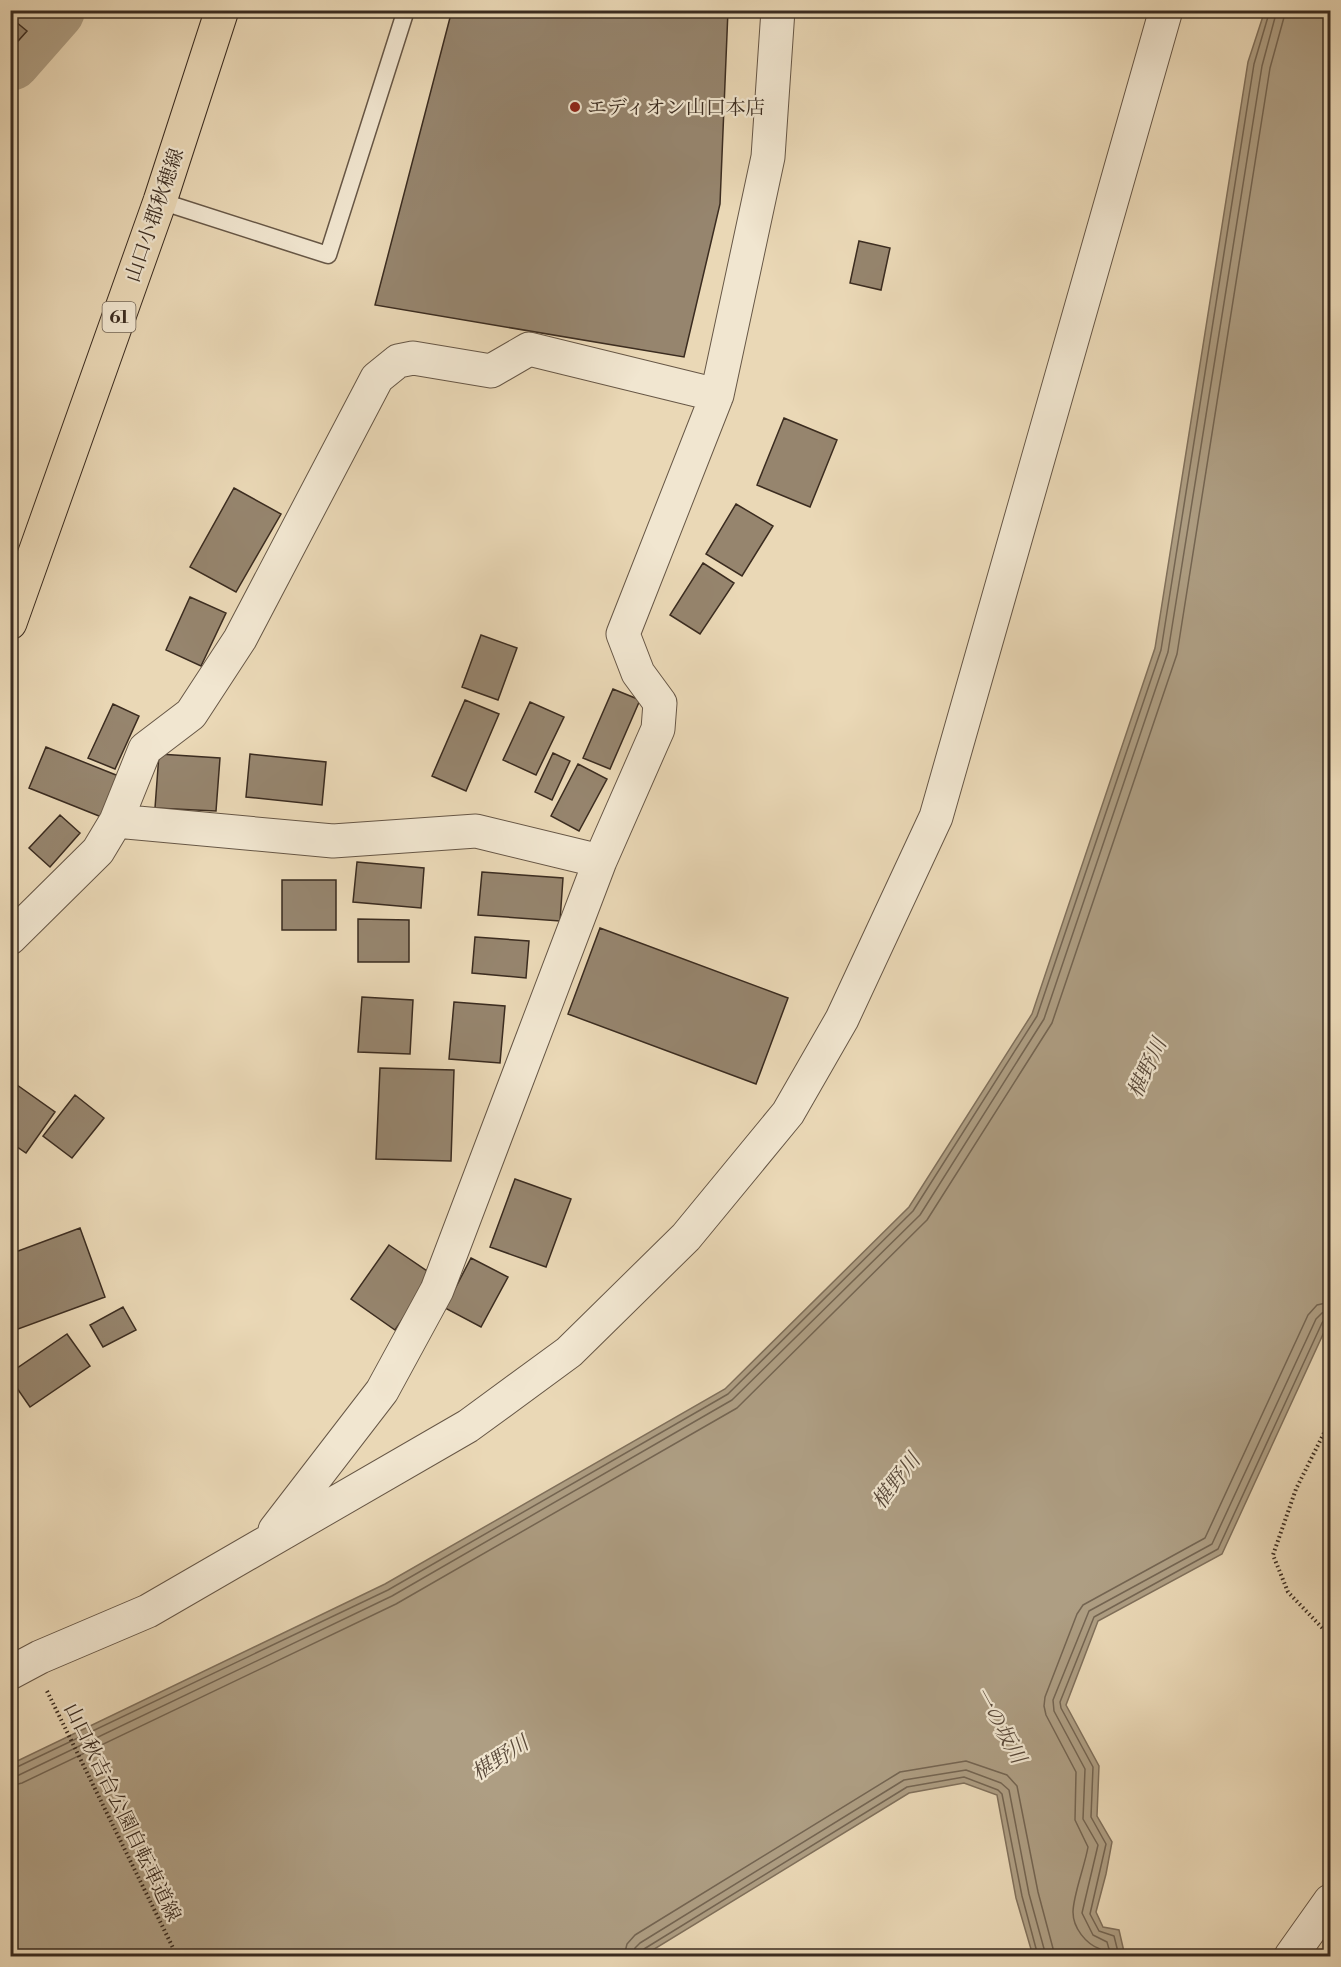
<svg xmlns="http://www.w3.org/2000/svg" width="1341" height="1967" viewBox="0 0 1341 1967" font-family="'Libre Bodoni','Noto Serif JP',serif">
	<style>
		.water { fill: #ae9e83; stroke: #80705b; stroke-width: 1.5 }
		.lines { fill: none; stroke-linecap: round; stroke-linejoin: round }
		.shore { stroke: #746552; stroke-width: 1.5 }
		.river { stroke: #ae9e83; stroke-width: 62 }
		.building { fill: #96856e; stroke: #3b2c20; stroke-width: 1.5 }
		.service-casing { stroke: #675746; stroke-width: 19 }
		.minor-casing { stroke: #675746; stroke-width: 35 }
		.primary-casing { stroke: #3b2c20; stroke-width: 35 }
		.path { stroke: #3b2c20; stroke-width: 4; stroke-dasharray: 1.5 3; stroke-linecap: butt }
		.service { stroke: #f1e6d0; stroke-width: 16 }
		.minor { stroke: #f1e6d0; stroke-width: 33 }
		.primary { stroke: #ead8b6; stroke-width: 33 }
		.rail { stroke: #3b2c20; stroke-width: 4.5; stroke-dasharray: 10 10; stroke-linecap: butt }
		.poi-dot { fill: #8f2418; stroke: #f1e6d0; stroke-width: 2 }
		.labels { text-anchor: middle; stroke-width: 4.5; stroke-linejoin: round; paint-order: stroke }
		.shield { fill: #f1e6d0; stroke: #726455; stroke-width: 1.5 }
		.shield-label { font-size: 18px; font-weight: bold; fill: #3b2c20 }
		.poi-label { font-size: 20px; fill: #3b2c20; stroke: #f1e6d0; text-anchor: start }
		.street-label { font-size: 20px; fill: #3b2c20; stroke: #f1e6d0 }
		.water-label { font-size: 21px; font-style: italic; fill: #584839; stroke: #f1e6d0 }
	</style>
	<rect width="100%" height="100%" fill="#ead8b6"/>
	<filter id="stains"><feTurbulence type="fractalNoise" baseFrequency=".00333" numOctaves="4"/><feColorMatrix values="0 0 0 0 .2 0 0 0 0 .09 0 0 0 0 .02 0 0 0 .5 -.17"/></filter>
	<radialGradient id="worn" r=".72"><stop offset=".6" stop-color="#630" stop-opacity="0"/><stop offset="1" stop-color="#630" stop-opacity=".3"/></radialGradient>
	<path class="water" d="M1265 10 1330 11V1319L1222 1554 1098 1621 1066 1705 1099 1766 1097 1816 1112 1842 1106 1874 1096 1912 1103 1927 1119 1930 1125 1956H1033L1016 1898 997 1795 964 1783 909 1793 643 1956H11V1764L385 1584 725 1389 909 1207 1032 1014 1155 648 1248 62Z"/>
	<g class="lines">
		<path class="shore" d="M10 1769 15 1768 388 1590 728 1394 913 1211 1037 1016 1161 650 1254 64 1270 10
			M10 1777 19 1775 392 1596 732 1400 920 1215 1044 1019 1168 652 1262 66 1277 10
			M10 1786 22 1783 396 1604 737 1408 927 1220 1052 1023 1177 654 1270 68 1286 10
			M624 1956 627 1944 635 1935 900 1772 966 1761 1007 1775 1017 1786 1038 1892 1055 1956
			M633 1956 635 1948 640 1943 904 1780 966 1770 1001 1783 1009 1790 1029 1894 1046 1956
			M641 1956 644 1949 907 1787 964 1777 998 1790 1002 1794 1022 1896 1038 1956
			M1102 1956 1100 1949C1086 1944 1073 1928 1073 1912 1073 1896 1085 1865 1088 1847L1075 1820 1076 1772 1046 1715 1044 1706 1045 1697 1077 1614 1083 1605 1205 1538 1308 1315 1317 1305 1330 1302
			M1111 1956 1107 1942 1093 1935 1082 1913 1098 1845 1083 1819 1085 1769 1054 1711 1053 1700 1089 1611 1212 1544 1316 1319 1322 1313 1330 1311
			M1119 1956 1114 1936 1099 1931 1090 1914 1106 1844 1091 1817 1093 1767 1061 1708 1060 1702 1094 1617 1218 1549 1322 1323 1325 1319H1330"/>
		<path class="river" d="M10 60 54 10"/>
	</g>
	<path class="building" d="M452 10H728L720 204 684 357 375 305Z
		M10 17 27 31 10 50Z
		M859 241 890 248 881 290 850 283Z
		M784 418 837 440 810 507 757 485Z
		M234 488 281 514 236 592 190 567Z
		M736 504 773 526 742 576 706 554Z
		M703 563 734 583 700 634 670 615Z
		M190 597 226 613 201 666 166 650Z
		M481 635 517 648 498 700 462 687Z
		M613 689 640 700 610 769 583 758Z
		M465 700 499 714 466 791 432 776Z
		M530 702 564 717 536 775 503 760Z
		M113 704 139 716 115 769 88 758Z
		M46 747 121 777 104 818 29 788Z
		M553 753 570 761 552 800 535 792Z
		M159 754 220 758 216 811 155 808Z
		M250 754 326 762 322 805 246 797Z
		M578 764 607 779 579 831 551 816Z
		M60 815 80 833 50 867 29 848Z
		M357 862 424 868 421 908 353 902Z
		M482 872 563 878 560 921 478 915Z
		M282 880H336V930H282Z
		M358 919 409 920V962H358Z
		M600 928 788 998 756 1084 568 1014Z
		M475 937 529 941 526 978 472 973Z
		M362 997 413 1000 410 1054 358 1052Z
		M454 1002 505 1006 500 1063 449 1059Z
		M380 1068 454 1070 451 1161 376 1159Z
		M10 1080 55 1112 26 1153 10 1142Z
		M75 1095 104 1118 72 1158 43 1136Z
		M515 1179 571 1199 546 1267 490 1247Z
		M80 1228 105 1297 10 1332V1254Z
		M389 1245 433 1275 395 1330 351 1299Z
		M471 1258 508 1277 481 1327 445 1308Z
		M123 1307 136 1330 103 1347 90 1325Z
		M67 1334 90 1366 30 1407 10 1378V1373Z"/>
	<g class="lines">
		<defs>
			<path id="service" d="M160 201 328 255 406 10"/>
			<path id="minor" d="M116 821 333 841 476 831 600 861
				M10 938 98 851 116 821 145 749 191 714 240 639 377 378 398 361 413 358 491 371 529 349 717 395
				M275 1530 382 1391 437 1290 600 861 658 729 660 703 638 673 623 634 717 395 768 157 778 10
				M10 1673 40 1657 148 1611 468 1426 569 1352 686 1237 788 1113 842 1019 936 817 1166 10
				M1291 1956 1330 1901"/>
			<path id="primary" d="M10 623 160 201 222 10"/>
		</defs>
		<use href="#service" class="service-casing"/>
		<use href="#minor" class="minor-casing"/>
		<use href="#primary" class="primary-casing"/>
		<path class="path" d="M1330 1421 1296 1489 1273 1555 1288 1592 1330 1636
			M47 1691 177 1956
			M1326 1867 1330 1857"/>
		<use href="#service" class="service"/>
		<use href="#minor" class="minor"/>
		<use href="#primary" class="primary"/>
		<path class="rail" d="M1323 1956 1330 1948"/>
	</g>
	<circle class="poi-dot" cx="575" cy="107" r="6"/>
	<g class="labels">
		<rect class="shield" x="102.5" y="302" width="33" height="30" rx="4.5"/>
		<g class="shield-label">
			<text x="119" y="323">61</text>
		</g>
		<g class="poi-label">
			<text x="587" y="114">エディオン山口本店</text>
		</g>
		<g class="street-label">
			<text transform="translate(154 215) rotate(-71)" y="7">山口小郡秋穂線</text>
			<text transform="translate(123 1812) rotate(64)" y="7">山口秋吉台公園自転車道線</text>
		</g>
		<g class="water-label">
			<text transform="translate(1147 1068) rotate(-65)" y="7">椹野川</text>
			<text transform="translate(896 1481) rotate(-52)" y="7">椹野川</text>
			<text transform="translate(1000 1725) rotate(61)" y="7">一の坂川</text>
			<text transform="translate(500 1758) rotate(-33)" y="7">椹野川</text>
		</g>
	</g>
	<rect width="1341" height="1967" fill="none" stroke="#ead8b6" stroke-width="36"/>
	<rect x="12" y="12" width="1317" height="1943" fill="none" stroke="#3b2c20" stroke-width="3"/>
	<rect x="18" y="18" width="1305" height="1931" fill="none" stroke="#3b2c20" stroke-width="1.5"/>
	<rect width="100%" height="100%" filter="url(#stains)"/>
	<rect width="100%" height="100%" fill="url(#worn)"/>
</svg>
